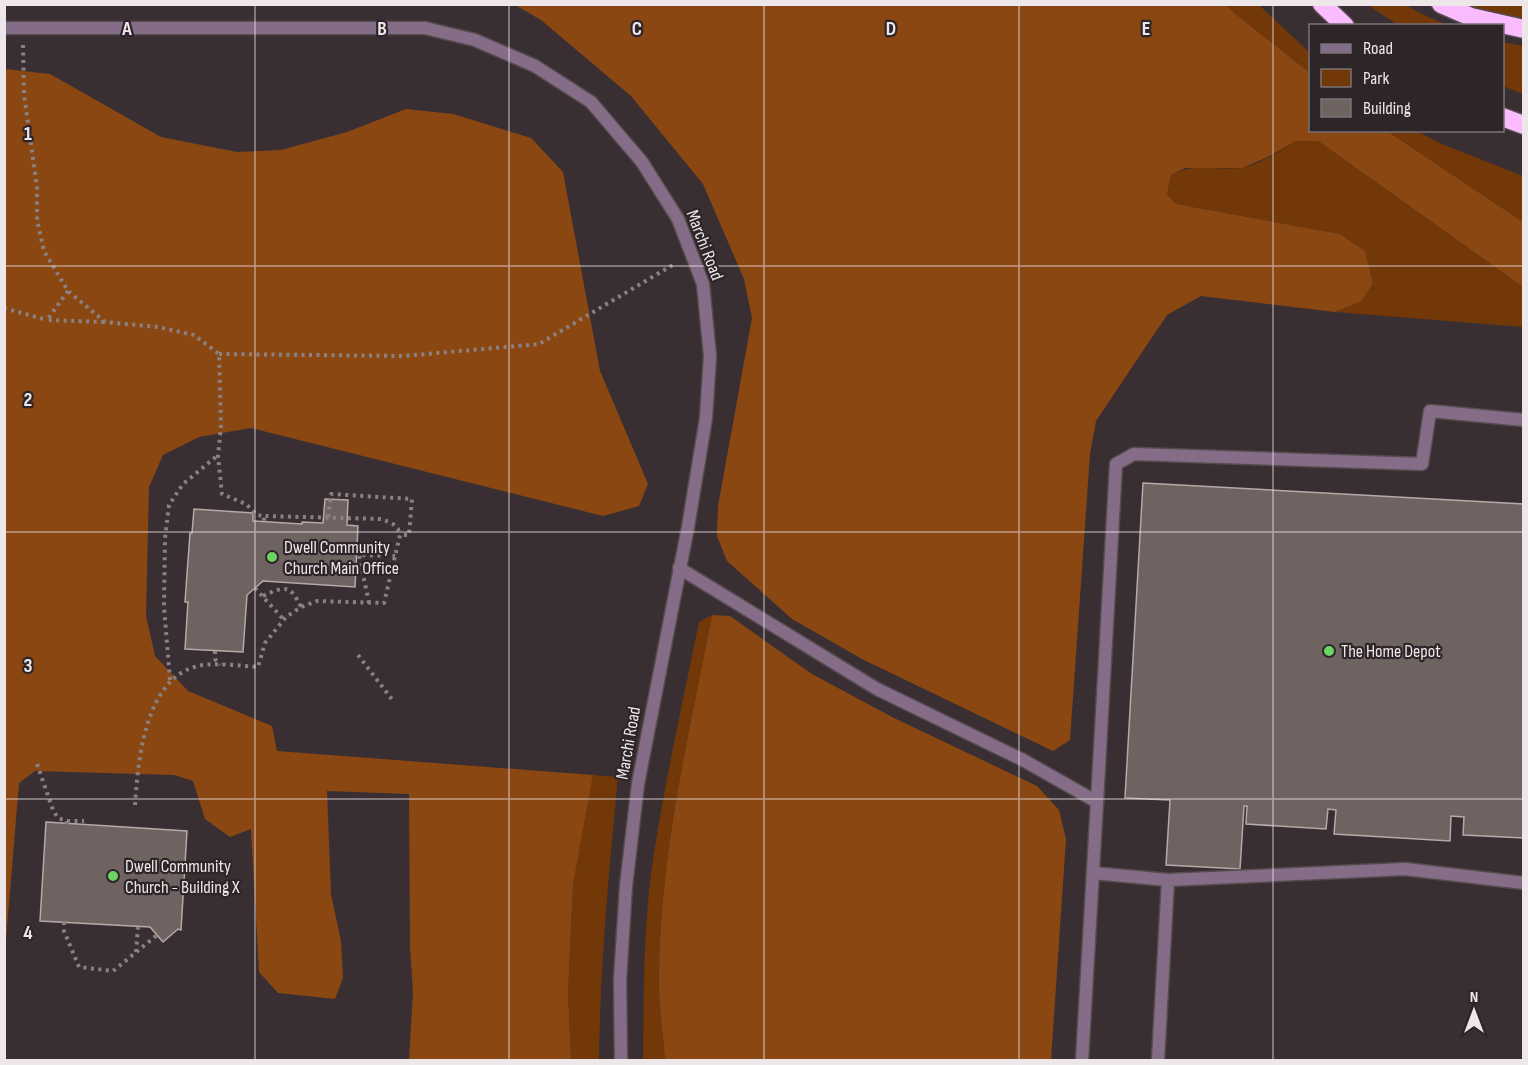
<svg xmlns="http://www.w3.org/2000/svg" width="1528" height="1065" viewBox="0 0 1528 1065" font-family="'Sofia Sans Condensed',sans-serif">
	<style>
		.green { fill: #723808 }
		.forest { fill: #8a4711 }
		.building { fill: #6f6362; stroke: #b6a9a8; stroke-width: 1.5 }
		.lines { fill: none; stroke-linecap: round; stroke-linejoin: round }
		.service-casing { stroke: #564c50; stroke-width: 15 }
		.minor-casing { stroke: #564c50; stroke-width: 15 }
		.motorway-casing { stroke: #564c50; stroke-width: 21 }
		.path { stroke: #8a8185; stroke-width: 4; stroke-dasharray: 3 4.5; stroke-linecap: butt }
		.service { stroke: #866d87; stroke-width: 12 }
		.minor { stroke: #866d87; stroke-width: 12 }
		.motorway { stroke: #fabcfe; stroke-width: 18 }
		.grid { fill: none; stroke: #ede7e9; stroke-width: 1.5; stroke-opacity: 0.55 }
		.poi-dot { fill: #6dd362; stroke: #2e2529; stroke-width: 2 }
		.labels { text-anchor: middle; stroke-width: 4.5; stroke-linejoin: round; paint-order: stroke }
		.street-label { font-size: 18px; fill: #ede7e9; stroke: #2e2529 }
		.poi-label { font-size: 18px; fill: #ede7e9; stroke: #2e2529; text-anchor: start }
		.grid-label { font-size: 20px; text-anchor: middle; font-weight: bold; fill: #ede7e9; stroke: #2e2529; stroke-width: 4.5; stroke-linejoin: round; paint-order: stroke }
	</style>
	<rect width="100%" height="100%" fill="#392f33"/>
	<path class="green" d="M1226 5H1259L1310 53V73L1233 12Z
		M1368 5H1406L1422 14 1447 25H1398Z
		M1466 5H1523V18L1513 17Z
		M1503 42 1523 46V94L1503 86Z
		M1387 131H1417L1442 144 1523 176V222Z
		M1296 141H1318L1523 287V327L1335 312 1362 301 1373 283 1365 251 1340 234 1176 204 1167 194 1171 175C1196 162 1214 171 1240 168 1260 165 1279 151 1296 141Z
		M712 615C689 734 660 853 659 974 658 1002 663 1032 665 1060H643C644 994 643 926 653 860 665 780 683 701 699 622Z
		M593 775 618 777C609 871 600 966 599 1060H571L568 992 573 885Z"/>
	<path class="forest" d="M515 5H1226L1233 12 1310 73V130L1387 131 1523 222V287L1318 141H1296L1268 157 1242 168H1185L1171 175 1167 194 1176 204 1340 234 1365 251 1373 283 1362 301 1335 312 1201 296 1167 315 1096 421 1090 454 1070 740 1053 751 862 659 792 619 727 561 717 536 718 506 752 318 744 279 703 184 631 96 541 20Z
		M5 69 50 74 161 137 237 152 281 150 347 132 406 109 453 114 531 138 563 172 600 371 648 484 639 506 603 516 251 428 199 437 163 455 149 487 146 616 155 656 188 691 272 726 277 751 593 775 573 885 568 992 571 1060H409L413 992 410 947 409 794 327 791 331 894 341 941 343 978 335 999 278 993 259 972 251 829 230 837 205 819 193 781 174 775 35 771 19 783 5 951Z
		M712 615 730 616 812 674 894 718 1037 786 1059 810 1066 839 1051 1060H665C663 1032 658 1002 659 974 660 853 689 734 712 615Z"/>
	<path class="building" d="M1143 483 1524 504V838L1463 835 1464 817 1451 816 1450 841 1334 834 1336 810 1328 809 1326 829 1246 824 1247 806H1244L1240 869 1166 865 1170 800 1125 798Z
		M325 499 348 500 347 525 358 526 355 587 263 581 247 595 243 652 185 649 188 602H185L190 533H192L194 509 253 513V521L302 524V522L323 523Z
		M46 822 187 831 181 930 178 929 163 942 150 927 40 921Z"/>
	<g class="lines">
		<defs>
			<path id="service" d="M4 28H425L475 40 535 66 591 102 642 162 678 219 703 284 710 356 706 418 688 527 638 784 626 886 620 980 621 1060
				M1097 802 1116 464 1134 454 1422 464 1430 411 1524 420
				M1093 873 1168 880 1158 1060
				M1168 880 1405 869 1524 883"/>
			<path id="minor" d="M679 568 877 689 1023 760 1097 802 1082 1060"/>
			<path id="motorway" d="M1322 4 1345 26
				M1441 4 1471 17 1524 29
				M1502 117 1524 125"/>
		</defs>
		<use href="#service" class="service-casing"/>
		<use href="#minor" class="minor-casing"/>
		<use href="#motorway" class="motorway-casing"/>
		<path class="path" d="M23 45 24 94 37 187V220L44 251 68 291 105 322 158 327 194 335 219 354 221 426 218 456 222 494 246 504 257 515 264 516V522
			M68 291 47 320 104 322
			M4 308 47 320
			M219 354 404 356 539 344 676 263
			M328 517 331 494 412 499 409 535H400
			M255 588 284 620
			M263 596C285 586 290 584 301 607
			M369 603 359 555 395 556
			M215 651V659L220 665
			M358 655 394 702
			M170 680 164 607 165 538 169 505 183 484 217 456
			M37 764 53 810 58 818 67 821V824
			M135 805C138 760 145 678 198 666 214 662 241 666 258 667L265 643 286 617 301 607 317 601 384 603 400 535 398 529 393 524 382 519 264 516
			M67 821H84
			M64 922V931L79 967 113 971 157 935
			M136 952 138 927"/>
		<use href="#service" class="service"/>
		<use href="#minor" class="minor"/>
		<use href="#motorway" class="motorway"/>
	</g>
	<path class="grid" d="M255 4V1060M509 4V1060M764 4V1060M1019 4V1060M1273 4V1060M4 266H1524M4 532H1524M4 799H1524"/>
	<g class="poi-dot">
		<circle cx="272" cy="557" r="6"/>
		<circle cx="1329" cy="651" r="6"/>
		<circle cx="113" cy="876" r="6"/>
	</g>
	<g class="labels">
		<g class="street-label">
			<text transform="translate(705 245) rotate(69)" y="6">Marchi Road</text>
			<text transform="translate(628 743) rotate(-80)" y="6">Marchi Road</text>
		</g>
		<g class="poi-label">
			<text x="284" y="553">Dwell Community<tspan x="284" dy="21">Church Main Office</tspan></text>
			<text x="1341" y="657">The Home Depot</text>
			<text x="125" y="872">Dwell Community<tspan x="125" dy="21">Church - Building X</tspan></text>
		</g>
	</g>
	<g class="grid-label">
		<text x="127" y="35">A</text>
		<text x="382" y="35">B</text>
		<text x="637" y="35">C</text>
		<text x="891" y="35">D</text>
		<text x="1146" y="35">E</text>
		<text x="28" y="140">1</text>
		<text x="28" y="406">2</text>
		<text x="28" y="672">3</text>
		<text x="28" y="939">4</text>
	</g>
	<rect width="1528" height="1065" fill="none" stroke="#ede7e9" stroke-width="12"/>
	<rect x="1309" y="24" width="195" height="108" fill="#2e2529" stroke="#7a7376" stroke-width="1.5"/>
	<rect x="1321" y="44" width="30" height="9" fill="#866d87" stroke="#7a7376" stroke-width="1.5"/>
	<text x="1363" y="54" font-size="18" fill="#ede7e9">Road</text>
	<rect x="1321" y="69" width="30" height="18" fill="#723808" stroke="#7a7376" stroke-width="1.5"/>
	<text x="1363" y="84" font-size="18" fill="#ede7e9">Park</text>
	<rect x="1321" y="99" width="30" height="18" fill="#6f6362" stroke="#7a7376" stroke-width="1.5"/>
	<text x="1363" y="114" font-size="18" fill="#ede7e9">Building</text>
	<g transform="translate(1474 1011)" stroke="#2e2529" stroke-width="4.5" paint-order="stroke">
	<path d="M0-4.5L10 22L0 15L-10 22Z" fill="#ede7e9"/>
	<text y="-9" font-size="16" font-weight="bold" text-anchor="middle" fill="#ede7e9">N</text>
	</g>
</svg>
